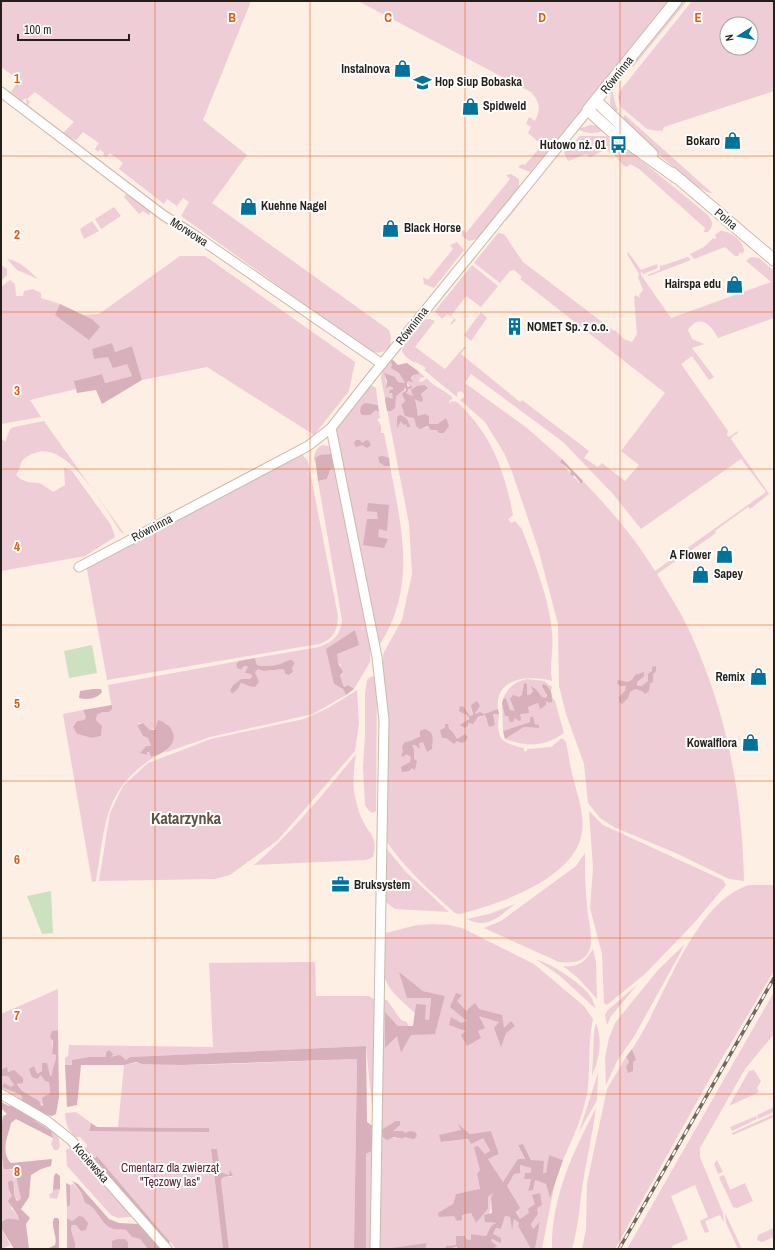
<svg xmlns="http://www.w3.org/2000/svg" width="775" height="1250" viewBox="0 0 775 1250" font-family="'Archivo Narrow',sans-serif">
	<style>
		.green { fill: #eecdd6; fill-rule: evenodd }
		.forest { fill: #d7b0bb }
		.water { fill: #cde0bf }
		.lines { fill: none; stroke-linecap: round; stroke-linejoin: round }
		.minor-casing { stroke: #cabaac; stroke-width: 11 }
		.tertiary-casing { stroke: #cabaac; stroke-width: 13 }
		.minor { stroke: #fff; stroke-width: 9 }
		.tertiary { stroke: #fff; stroke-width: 11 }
		.rail-casing { stroke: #70675f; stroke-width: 3.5 }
		.rail { stroke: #fff; stroke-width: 2; stroke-dasharray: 6; stroke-linecap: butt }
		.grid { fill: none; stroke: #e8590c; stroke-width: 1; stroke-opacity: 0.55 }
		.labels { text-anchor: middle; stroke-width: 4; stroke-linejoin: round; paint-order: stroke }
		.poi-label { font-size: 12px; font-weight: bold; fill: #251f19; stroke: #fff; text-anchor: end }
		.street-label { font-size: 12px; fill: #251f19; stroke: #fff }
		.park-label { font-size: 12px; fill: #562336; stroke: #fff }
		.district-label { font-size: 16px; font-weight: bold; fill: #605245; stroke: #fff }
		.grid-label { font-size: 13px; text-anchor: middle; font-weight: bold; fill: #e8590c; stroke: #fff; stroke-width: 4; stroke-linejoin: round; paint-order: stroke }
	</style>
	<rect width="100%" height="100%" fill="#fdefe3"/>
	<path class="green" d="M1 1H251L203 120 247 155 212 203 389 330 391 338 390 347C383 354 376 354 368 350L181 216 189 202 183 198 177 206 167 199 164 204 119 169 123 163 110 153 106 157 103 155 104 153 100 149 98 152 95 149 99 143 83 132 76 140 65 137 63 133 74 122 35 92 27 99 30 102 27 106 26 98 22 101 11 92 19 80 1 67Z
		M358 1H671L530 172 518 167 522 164 525 165 542 145 528 133 531 127 526 124 529 117 535 121C541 109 540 102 531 92Z
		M681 1H687L633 67 630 63Z
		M692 1H774V91L664 127 662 132 661 130 659 131 647 129 621 107 618 98 619 92ZM727 24H751V48H727Z
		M611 89C615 95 613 102 618 109L616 114 610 104Z
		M625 115 712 193C698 194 635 132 621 119Z
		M591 125 598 126 604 130C597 134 585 134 578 129Z
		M580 136H607L623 149 625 147 708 215C713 222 714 225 708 232H704L705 228 639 169 630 164 627 167C617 163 616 150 604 151 599 151 595 156 590 157L586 154 568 161 564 152Z
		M511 174 519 179V187L477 239 469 241 462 236V229L466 233 510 179 506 175Z
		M527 192 528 193 505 222 507 216Z
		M126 194 149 210 150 216 143 211 139 214 124 197Z
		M114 207 121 216 101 229 95 219Z
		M92 221 99 231 84 239 80 229Z
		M720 231C731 231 744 241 744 251L742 254 740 252 738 256H735L725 247 694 259 690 254 704 247 713 238 715 239 716 238 715 235Z
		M498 233 504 234 523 262 614 331 615 330 624 339 632 342 637 334 634 297 636 295 640 298 639 295 643 290 638 277 639 274 627 254 628 252 641 270 657 264 658 268 643 274 641 271V275L671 318 771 282 746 261 751 257 759 258 774 271V318L718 338C711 325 700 313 688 330L692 339 704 344 692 348 714 377 709 380 692 356 681 364 728 431 727 435 729 437 738 431V433L733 436 731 439 769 494 750 509 748 507 715 531 716 533 657 574C668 593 681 612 690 632 727 714 742 791 744 881L729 879 678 854 614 827 600 818 588 803 584 764 566 714 559 686 558 624 538 548 511 469 504 453 485 422 460 400 464 397V394L461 391 457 393V397L424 370 426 368 414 361 415 363 406 357 402 351 403 346 424 320 430 319 435 321 415 347 445 369 464 347H466L461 354 520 402 522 400 589 451 584 458 598 467 602 463 625 481 639 465 621 451 665 393 520 279 522 277 514 270 510 271 500 283 474 263ZM471 374 563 442 613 494 641 529 741 459 766 492 655 571C635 538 610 509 583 481L581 484C577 482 566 467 560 462L562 459 527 428 465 383Z
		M457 242 464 250 434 288 424 284 423 277 428 280 453 249 450 245Z
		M180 256H205L355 362 349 391 314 435 207 367 142 380 132 346 115 352 111 343 94 359 109 356 127 363 132 376 105 383 102 374 75 381 76 389 30 400 41 417 1 424V287L10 280 15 284 16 296H23L24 291 33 289 41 293V298L60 304 55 315 92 319 84 315 99 314Z
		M688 257 691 260 649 276 647 275 660 270V264L661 266Z
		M7 259C21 261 28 270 38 279L17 270Z
		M469 263 470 264 435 307 437 302Z
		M1 265 7 269V275L1 281Z
		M472 265 498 286 481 307 466 296 451 316 456 320 452 324H450L454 319 447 314 442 319 435 311Z
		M481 312 487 318 471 341 464 335Z
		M390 361 394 370 399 373 405 383 398 382 395 377 385 376 387 389 390 386 393 387 391 391 394 401 395 396 403 391 405 387 403 396 405 401 401 405C402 413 407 415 414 418L416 426 425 428 438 424H429L418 416 416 403 413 398 423 399 421 394 428 388 425 385 421 387 413 396 406 393 410 387 407 383 408 381H411L413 375 418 374V371L425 377 420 378 419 382 424 381 426 378C434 387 445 390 453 398L449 401 450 404 451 401 457 402C492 435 504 469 513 515L508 519 511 523 515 521 522 529C534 562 549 597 552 632 554 649 549 665 552 681 530 675 494 677 498 709L484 714H476L471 709 473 715 470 716 464 707 462 712 468 716V722L485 715 486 720 495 725 493 714H499C496 738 500 743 524 748V751H527V749L551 747 562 738 566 742C568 751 569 760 571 769 575 789 585 811 582 832 576 878 498 905 459 914L455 913C429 890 404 868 385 839L381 664 384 652 402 620 412 574 409 524 381 378 382 370Z
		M369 386H373L376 388 378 405 371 404 379 412 380 418 377 419 381 426V433H384L389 458 378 457 379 462 384 466H390C402 530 417 587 379 646L336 433 338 427Z
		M44 421 125 535 120 531C106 510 67 439 35 453 31 454 25 457 22 461 20 465 19 471 16 475 24 483 29 482 38 483 43 484 49 489 53 492L65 485 64 468 72 471 111 525 115 537 85 556 1 571V438L5 442 10 429 14 427Z
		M324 445 330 447 332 454 315 458 314 463C313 455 316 446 324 445Z
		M302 454 307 460 309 466 338 616C337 631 334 639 319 644L107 680 86 564Z
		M334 468 371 641 370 662 354 689 348 685 344 687 342 681 339 679V676L342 675 343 672 340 668 341 665 338 663 334 672 336 681 334 684 343 689 346 695 313 714 210 737 164 753C171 746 175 741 173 731L167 724 158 721 157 729 150 730 143 723H139L137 725 143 736 148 738 151 746H146L140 753 146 755 147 752H149L151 757 156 756C102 790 106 825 96 881L92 882 63 714 83 710 86 717 84 720 77 721 73 727 77 734 92 738 101 736 102 727 96 720 97 715 103 712H109L112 709 108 685 239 661 236 664 237 668 241 670 244 666H248L246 672 251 674 252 677 249 679H241L233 685 230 690 232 694 238 689 241 683 249 686H255L259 682 255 672 258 668 264 671 284 669 285 674 289 675 293 672 292 668 295 663 292 660C287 660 285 662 280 664 274 666 263 667 257 665L255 658 319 647C333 642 341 635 342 620L318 481 327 479 330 470Z
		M374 676 377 678 376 811 373 813 369 811 365 805 363 767 365 735V693L367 680 370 677Z
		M527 679 544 681 552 687 551 691 548 686 546 698 542 697 536 689 530 687 533 691 530 695H527V684L522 695 513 704 515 711H510L506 698 503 699C507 688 516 681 527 679Z
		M357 690 359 723 355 751 278 840 230 875 215 879 99 881 110 813 123 786 148 763 211 739 304 719 328 708Z
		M552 697 555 701 564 733C544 747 527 747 505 739L524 727 539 728 535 724 533 716 530 722 503 731 502 704 505 715 515 717 528 707 538 703 540 708 546 701 549 703 552 702Z
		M356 754C354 768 352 784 355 797 357 805 359 814 363 821 371 837 378 837 373 857L366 860 254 865C293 832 324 793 356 754Z
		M589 811 603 825 723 880 726 885 694 923 646 973 607 1005 604 1003 602 954 590 908 593 868Z
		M386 848 406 872 449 912 395 909 387 903 384 897Z
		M585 853C585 871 585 888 587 906 589 931 604 967 559 962L484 928 501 921 576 866Z
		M750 885H774V971L709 1080 615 1249H582L586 1229 587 1183 607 1089 626 1057 633 1071V1062L635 1060 632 1049C664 1004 693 900 750 885Z
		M515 904C499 916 488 930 467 919L489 914Z
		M433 924 449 925 462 928 534 964 584 1006 593 1019C588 1041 590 1064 588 1087 585 1112 573 1138 563 1160L549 1155 546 1174C535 1171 528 1154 523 1144L518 1145 525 1160H518L503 1182 488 1159 499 1154 491 1131 470 1134 459 1125 461 1130 442 1142 483 1138 490 1152 485 1154 478 1146 480 1170 477 1174 480 1190 456 1194 453 1204 439 1217 471 1213 476 1223 488 1209V1197L494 1192C487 1204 495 1208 485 1222L496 1223 491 1226 486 1236 471 1234V1240L456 1236V1245L446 1246V1249H425L427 1243 393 1249H379L381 1136 402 1139 405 1133 403 1131H393L395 1127V1124L381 1130 383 1003 384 1000H387L401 1020 407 1022 408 1026H398L386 1013V1047L397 1035 401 1053 411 1035 435 1033 445 996 423 991 400 972 431 998 429 1020 425 1019 416 1004 415 1013C379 982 381 979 386 933L417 925Z
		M685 944 635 1035 617 1061 606 1085 605 1058 609 1038 615 1023 658 970Z
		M593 949 596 962 597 999 578 978 563 966C578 968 585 962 593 949Z
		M537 960C551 963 584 985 591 997 593 1000 594 1005 596 1009L560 976Z
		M315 962 316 996H369L375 1000 374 1127 366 1046 130 1057 126 1060 106 1057H89L72 1060V1065H65V1058L68 1056 69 1045 213 1047 209 963Z
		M638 984 611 1016 607 1025 605 1015 608 1010Z
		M58 989V1030L52 1031V1054L56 1055C56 1063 52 1067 53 1075L50 1076 42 1071 33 1077 41 1075 49 1082 50 1093 41 1106 22 1091 11 1072 1 1070V1014Z
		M774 992V1034L745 1069 700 1148V1157L723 1213 724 1223 720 1215 705 1221 709 1232 705 1233 700 1221 708 1217 695 1185 671 1196 688 1239 672 1246 673 1249H627Z
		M596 1023C603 1040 599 1059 592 1076L594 1031Z
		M357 1059 354 1249H229L221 1180 223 1177H231L233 1176 230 1171 229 1175 220 1172 217 1150 211 1149 223 1249H176L97 1156 94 1159 86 1148 87 1145 80 1137H75C67 1129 66 1124 65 1113L76 1112 91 1123 89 1131 208 1128 118 1127 124 1065C142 1060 163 1065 182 1065 240 1064 299 1061 357 1059Z
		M754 1070 761 1081 757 1088 759 1092 729 1106 749 1071Z
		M598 1073 597 1100 579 1132Z
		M1 1075 8 1076 14 1085 11 1087 12 1092 21 1095 22 1098 20 1101 1 1090Z
		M774 1107V1112L758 1119 757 1115Z
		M596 1108C593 1131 588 1153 584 1176 580 1200 579 1225 572 1249H552C551 1198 573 1152 596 1108Z
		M774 1114V1117L733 1135 732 1133Z
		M756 1116 757 1119 732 1131 730 1127Z
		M35 1117 58 1134 60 1146 58 1150H54L51 1144 53 1138 35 1121Z
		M69 1148 73 1149 132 1217 118 1218 111 1215 67 1166 66 1150Z
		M374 1150 371 1193 373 1249H366V1154Z
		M717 1160 723 1172 718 1174 714 1164Z
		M1 1162 10 1170 13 1169 15 1172 21 1199 20 1201 15 1198 14 1184 9 1190 12 1196 11 1208 18 1216 19 1220H3L1 1222Z
		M520 1165 531 1168V1174L525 1179H531L528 1190 535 1180 546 1184 550 1197 555 1182 542 1249H535L540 1223 533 1229 531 1224 538 1214 535 1204 530 1213 520 1219 506 1186Z
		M724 1175 730 1190 745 1183 753 1201 737 1208 733 1207 719 1177Z
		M73 1184 81 1192 85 1203C98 1207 100 1225 113 1229 116 1230 122 1229 126 1230L132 1237 140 1239 148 1249H128V1242L112 1249H75C77 1241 69 1233 72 1225H76L79 1216 72 1221 67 1218V1207L70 1205V1185Z
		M60 1189 57 1199 50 1198 49 1194 52 1193 53 1190Z
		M725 1213 742 1249H738L726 1223Z
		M505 1216 510 1217 512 1228 514 1219 519 1223 518 1226 531 1249H492L496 1246 491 1241V1239L501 1242 493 1234 496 1228 501 1229Z
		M1 1228 10 1245 2 1249H1Z
		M774 1228V1237L762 1242 757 1240 758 1235Z"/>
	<path class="forest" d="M60 304 92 319 100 327 89 340 55 315Z
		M112 343 115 352 132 346 142 380 102 404 96 390 77 393 74 381 102 374 105 383 132 376 127 364 113 368 108 357 94 359 92 349Z
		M393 360 398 365 407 363 418 371 419 374 413 375 411 378 413 382 408 381 407 383V386L409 387 411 385 412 388 408 389V391L406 393 413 396 411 390 417 386 425 385 428 388 421 394 423 399 422 402 414 399 416 403 418 416 425 414 429 416V424H438L446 418 449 426 444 433H439L437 430H431L428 426 420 429 416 426 414 418 405 416 401 405 405 401 402 394 406 390 405 387 404 390 396 396 395 408 391 411H387L385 399 386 397 393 399 392 393H389L390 390 393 389V388L390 386 386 389 387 381 384 373 395 377 398 382 405 383 399 373 391 368 392 365 390 361Z
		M365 403 378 405 379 412 376 410 370 415H362L360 412 361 406Z
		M400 415C406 417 409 421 410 427H407L406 424 403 425 401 421 397 428V417Z
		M356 440H360L362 443 366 440 369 441 371 445 367 448 362 445 356 447 354 443Z
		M332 454 334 468 330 470 327 479 318 481 315 458 320 455Z
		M382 456 389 458 390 466H384L379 462 378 457Z
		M562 459 583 481 581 484 575 476 571 475 570 470 560 462Z
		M368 503 389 505 387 531 379 529 378 537 388 539 384 548 363 545 367 519H378L377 512 367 511Z
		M355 630 359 645 337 654 338 663 343 672 340 676 344 687 348 685 354 689 346 695 343 689 334 684 326 649Z
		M255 658 257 665C263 667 274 666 280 664 285 662 287 660 292 660L295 663 292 668 293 672 289 675 285 674 284 669 264 671 258 669 255 672 259 682 255 687 249 686 241 683 238 689 232 694 230 690 233 685 241 679H249L252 677 251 674 245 673 248 666H244L241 670 237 668 236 664 239 661Z
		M656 666V671L653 674V682L650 683 649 691 645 694 642 691 635 689 630 692 628 698 622 704 619 702V697L625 691 626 686H620L617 683 618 680 627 682 632 680 635 675 644 672V676L637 682V686H642L648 681V674L652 671V667Z
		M524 683 527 684V695H530L533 691 530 686 536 689 542 697 546 698 547 695 542 686 543 684C552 687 552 694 552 702L549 703 546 701V705L540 709 538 703 528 707 529 713 520 714 521 720 519 721 515 718 513 722H510L508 716H505L502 704 503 699 506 698 510 710 515 711 510 699 513 695 519 697 522 695Z
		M93 689H101L102 692C97 699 88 700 79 698L80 691Z
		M477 701 480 706 475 713 476 714 480 712 484 714 498 709 499 714H493L495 725 489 727 485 715 478 717 473 724 468 723V726L465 728 460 725 469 719 468 716 459 711 460 706 464 707 470 716 473 715 471 705Z
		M112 705V709L109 712H103L97 715 96 720 102 726 101 736 92 738 77 734 73 727 77 721 84 720 86 717 83 710Z
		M533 716 535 724 539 725V728L524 727 505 739 503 731 530 722V718Z
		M158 720C162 721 165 723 169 726 182 740 166 754 151 757L149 752H147V755L140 753 146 746H151L148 738 143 736 137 725 143 723 150 730H155Z
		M445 724H448L449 729 452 731 457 739 465 734 468 737 466 741 462 743 457 741 454 744 446 738H442L440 730 445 728Z
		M425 729C436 733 432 741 432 749L427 752 423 742 419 743 420 749 415 745H412L414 749V759L417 761 415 770 412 768 409 771 402 772 401 767 410 762 411 757 406 754 403 757 401 755 403 752 402 746 405 742C412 742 414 738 420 737V731Z
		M399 972 423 991 445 996 435 1034 411 1035 401 1053 397 1036 385 1048V1012L398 1026H413L416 1004 426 1005 425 1019 429 1020 431 998H407Z
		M456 993 462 995 457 1001 466 1011 475 1003 479 1009 502 1015 504 1028 511 1021 515 1026 506 1033 501 1047 494 1028 499 1022 479 1016 485 1028 478 1031 481 1038 467 1046 461 1035 466 1031 449 1025 451 1017 461 1023 467 1021 450 1007Z
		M58 1030 59 1097 56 1114 52 1116 47 1115 20 1101 22 1098 21 1095 2 1087 4 1083 11 1087 14 1085 8 1076H1V1070L7 1067 8 1072 14 1070 23 1078V1083L17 1084 22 1091 39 1101 41 1106 43 1105 42 1098 50 1093 49 1082 45 1081 41 1075 37 1079 32 1077 29 1069 34 1066 37 1074 42 1071V1063H47L50 1076 52 1075C52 1067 56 1063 56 1055L52 1054 53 1041 50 1037 52 1031Z
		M366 1046 367 1122 374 1127V1150L366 1154V1249H354L357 1059 182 1065 143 1064 136 1062 124 1065H81L77 1105 67 1107 65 1065H72V1060L89 1057H106V1052L109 1050 113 1054 111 1057 120 1055 126 1060 130 1057Z
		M632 1049 636 1060 633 1062V1071L628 1073 626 1067 629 1062 626 1057Z
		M1 1102 9 1106 15 1105 35 1117V1121L51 1131 53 1138 16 1119 11 1123C8 1136 0 1152 11 1163L52 1159 51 1166 41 1169 31 1175 29 1197 21 1209 30 1218 26 1224 29 1249H14L1 1228V1222C7 1217 12 1219 19 1220L18 1216 8 1201 12 1196 9 1190 8 1182 12 1180C16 1187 12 1195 17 1201L21 1199 15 1172 13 1169H4C0 1153 0 1133 3 1116L7 1114 1 1108Z
		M396 1121H400V1125L393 1131H403L405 1133 410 1131 415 1132 417 1136 414 1139 404 1137 402 1139 394 1137 387 1140 381 1136V1130Z
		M91 1123 97 1127 209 1128V1132L89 1131Z
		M458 1124 470 1134 491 1131 499 1154 488 1159 503 1182 518 1159H525L518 1145 523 1144 531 1160 544 1161 543 1173H546L549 1155 563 1160 550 1198 546 1184 535 1180 533 1190 528 1191 531 1179H524L525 1173H531V1168L520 1165V1173L514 1174 507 1186 520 1208 516 1212 520 1219 529 1213 528 1209 535 1204 532 1195 540 1193 542 1205 537 1208 538 1214 531 1224 533 1229 540 1222 535 1249H531L518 1226 519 1223 514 1219 512 1230 510 1217 505 1216 501 1229 496 1228 493 1234 501 1238V1243L492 1239 491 1241 497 1246 492 1249H457V1247L446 1249V1246L456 1245V1236H465L466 1239 471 1240V1234L486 1236 491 1226 496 1223 485 1222 484 1215 492 1213 491 1198 493 1193 488 1197V1209L476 1223 471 1213 462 1215V1220L457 1221 454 1216 439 1217 438 1213 453 1204 456 1194 480 1189 477 1174 480 1170 474 1147 478 1146 485 1154 490 1151 483 1138 471 1144 468 1139 441 1142 439 1135 461 1130Z
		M211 1149H217L220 1172 229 1175 230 1170 233 1176 223 1177 221 1180 229 1249H223Z
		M97 1156 170 1242 168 1244 94 1159Z
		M56 1173 60 1176V1189L53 1190 54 1176Z
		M72 1181 78 1184 109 1219 119 1223 138 1224 162 1249H148L140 1239 132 1237 126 1230C122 1229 116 1230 113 1229 100 1225 98 1207 85 1203L81 1192Z
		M66 1183 70 1185V1205L67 1207Z
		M79 1216 83 1217 88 1223 86 1230 81 1231 76 1225H72C69 1233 77 1241 75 1249H67V1218L72 1221Z
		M54 1218H58L59 1220V1249H37L49 1248 55 1245C58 1236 50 1227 54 1218Z
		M118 1239H125L128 1242V1249H112V1241Z
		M427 1243 425 1249H393L392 1248Z"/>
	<path class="water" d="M92 645 97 673 69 678 64 651Z
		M51 891 53 933 42 934 27 896Z"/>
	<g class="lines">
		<defs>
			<path id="minor" d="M1 92 163 215 193 234 382 364
				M331 428 377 657 384 720 375 1249
				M79 567 308 446 331 428 372 376 588 110
				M1 1094 47 1121 71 1140 167 1249"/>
			<path id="tertiary" d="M676 1 588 110 610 130 677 178
				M596 101 652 154
				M672 173 774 260"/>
		</defs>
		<use href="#minor" class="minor-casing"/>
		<use href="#tertiary" class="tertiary-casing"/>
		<use href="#minor" class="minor"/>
		<use href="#tertiary" class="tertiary"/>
		<defs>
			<path id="rail" d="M619 1249 774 978"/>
		</defs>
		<use href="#rail" class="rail-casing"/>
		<use href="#rail" class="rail"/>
	</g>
	<path class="grid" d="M155 1V1249M310 1V1249M465 1V1249M620 1V1249M1 156H774M1 312H774M1 469H774M1 625H774M1 781H774M1 938H774M1 1094H774"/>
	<defs>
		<symbol id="shop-bare" viewBox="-9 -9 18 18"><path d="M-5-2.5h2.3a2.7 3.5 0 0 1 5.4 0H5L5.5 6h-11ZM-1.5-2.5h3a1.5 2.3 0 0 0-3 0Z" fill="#00739d" stroke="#fff" stroke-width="2.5" paint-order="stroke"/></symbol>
		<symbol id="school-bare" viewBox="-9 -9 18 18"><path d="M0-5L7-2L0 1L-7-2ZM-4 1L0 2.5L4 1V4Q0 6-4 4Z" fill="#00739d" stroke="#fff" stroke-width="2.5" paint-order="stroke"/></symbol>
		<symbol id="bus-bare" viewBox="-9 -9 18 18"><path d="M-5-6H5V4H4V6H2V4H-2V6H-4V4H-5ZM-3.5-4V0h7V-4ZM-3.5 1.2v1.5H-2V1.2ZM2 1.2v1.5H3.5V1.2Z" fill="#00739d" stroke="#fff" stroke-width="2.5" paint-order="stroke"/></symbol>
		<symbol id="building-bare" viewBox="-9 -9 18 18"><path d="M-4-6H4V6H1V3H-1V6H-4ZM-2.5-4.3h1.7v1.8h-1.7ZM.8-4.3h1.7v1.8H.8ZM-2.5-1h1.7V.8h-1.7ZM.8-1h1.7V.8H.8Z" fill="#00739d" stroke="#fff" stroke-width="2.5" paint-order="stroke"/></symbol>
		<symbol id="office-bare" viewBox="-9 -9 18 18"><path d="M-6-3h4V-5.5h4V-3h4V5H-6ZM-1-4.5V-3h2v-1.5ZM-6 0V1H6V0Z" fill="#00739d" stroke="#fff" stroke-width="2.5" paint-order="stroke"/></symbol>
	</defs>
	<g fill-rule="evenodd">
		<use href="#shop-bare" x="390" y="56" width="25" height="25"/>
		<use href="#school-bare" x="410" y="70" width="25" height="25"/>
		<use href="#shop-bare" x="458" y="94" width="25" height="25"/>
		<use href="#shop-bare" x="720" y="128" width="25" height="25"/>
		<use href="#bus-bare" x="606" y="132" width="25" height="25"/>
		<use href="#shop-bare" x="236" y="194" width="25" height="25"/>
		<use href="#shop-bare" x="378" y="216" width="25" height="25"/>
		<use href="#shop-bare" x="722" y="272" width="25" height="25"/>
		<use href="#building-bare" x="502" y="314" width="25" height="25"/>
		<use href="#shop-bare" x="712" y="542" width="25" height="25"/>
		<use href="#shop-bare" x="688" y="562" width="25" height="25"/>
		<use href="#shop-bare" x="746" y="664" width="25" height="25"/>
		<use href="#shop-bare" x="738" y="730" width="25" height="25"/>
		<use href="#office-bare" x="328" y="872" width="25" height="25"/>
	</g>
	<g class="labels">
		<g class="poi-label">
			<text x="390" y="73">Instalnova</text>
			<text x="435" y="86" text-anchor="start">Hop Siup Bobaska</text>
			<text x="483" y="110" text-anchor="start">Spidweld</text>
			<text x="720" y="145">Bokaro</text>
			<text x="606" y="149">Hutowo nż. 01</text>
			<text x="261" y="210" text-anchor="start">Kuehne Nagel</text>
			<text x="404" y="232" text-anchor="start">Black Horse</text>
			<text x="721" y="288">Hairspa edu</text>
			<text x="527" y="331" text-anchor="start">NOMET Sp. z o.o.</text>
			<text x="711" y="559">A Flower</text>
			<text x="714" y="578" text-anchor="start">Sapey</text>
			<text x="745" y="681">Remix</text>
			<text x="737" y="747">Kowalflora</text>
			<text x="354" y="889" text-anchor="start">Bruksystem</text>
		</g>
		<g class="street-label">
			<text transform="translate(617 75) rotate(-51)" y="4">Równinna</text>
			<text transform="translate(726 219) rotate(40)" y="4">Polna</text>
			<text transform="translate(189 232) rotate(33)" y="4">Morwowa</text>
			<text transform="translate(412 326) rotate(-52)" y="4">Równinna</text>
			<text transform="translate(152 528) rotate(-28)" y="4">Równinna</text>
			<text transform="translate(91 1163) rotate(49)" y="4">Kociewska</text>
		</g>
		<g class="park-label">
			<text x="170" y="1172">Cmentarz dla zwierząt<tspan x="170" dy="14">"Tęczowy las"</tspan></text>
		</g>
		<g class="district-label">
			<text x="186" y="824">Katarzynka</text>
		</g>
	</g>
	<g class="grid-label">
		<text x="232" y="22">B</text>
		<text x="388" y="22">C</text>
		<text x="542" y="22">D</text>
		<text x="698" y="22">E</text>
		<text x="17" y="83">1</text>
		<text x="17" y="239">2</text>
		<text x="17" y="395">3</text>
		<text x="17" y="551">4</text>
		<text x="17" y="708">5</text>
		<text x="17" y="864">6</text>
		<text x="17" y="1020">7</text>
		<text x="17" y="1176">8</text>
	</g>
	<rect width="775" height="1250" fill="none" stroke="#251f19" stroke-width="4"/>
	<g transform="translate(739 36) rotate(259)"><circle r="19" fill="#ffffff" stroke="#a8a5a3"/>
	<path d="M0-3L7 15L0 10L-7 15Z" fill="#00739d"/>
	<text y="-6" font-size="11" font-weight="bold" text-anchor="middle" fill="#251f19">N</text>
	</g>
	<path d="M18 34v6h111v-6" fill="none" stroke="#251f19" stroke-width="2"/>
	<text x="24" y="34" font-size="12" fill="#251f19" stroke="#ffffff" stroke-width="3" paint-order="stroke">100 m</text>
</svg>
